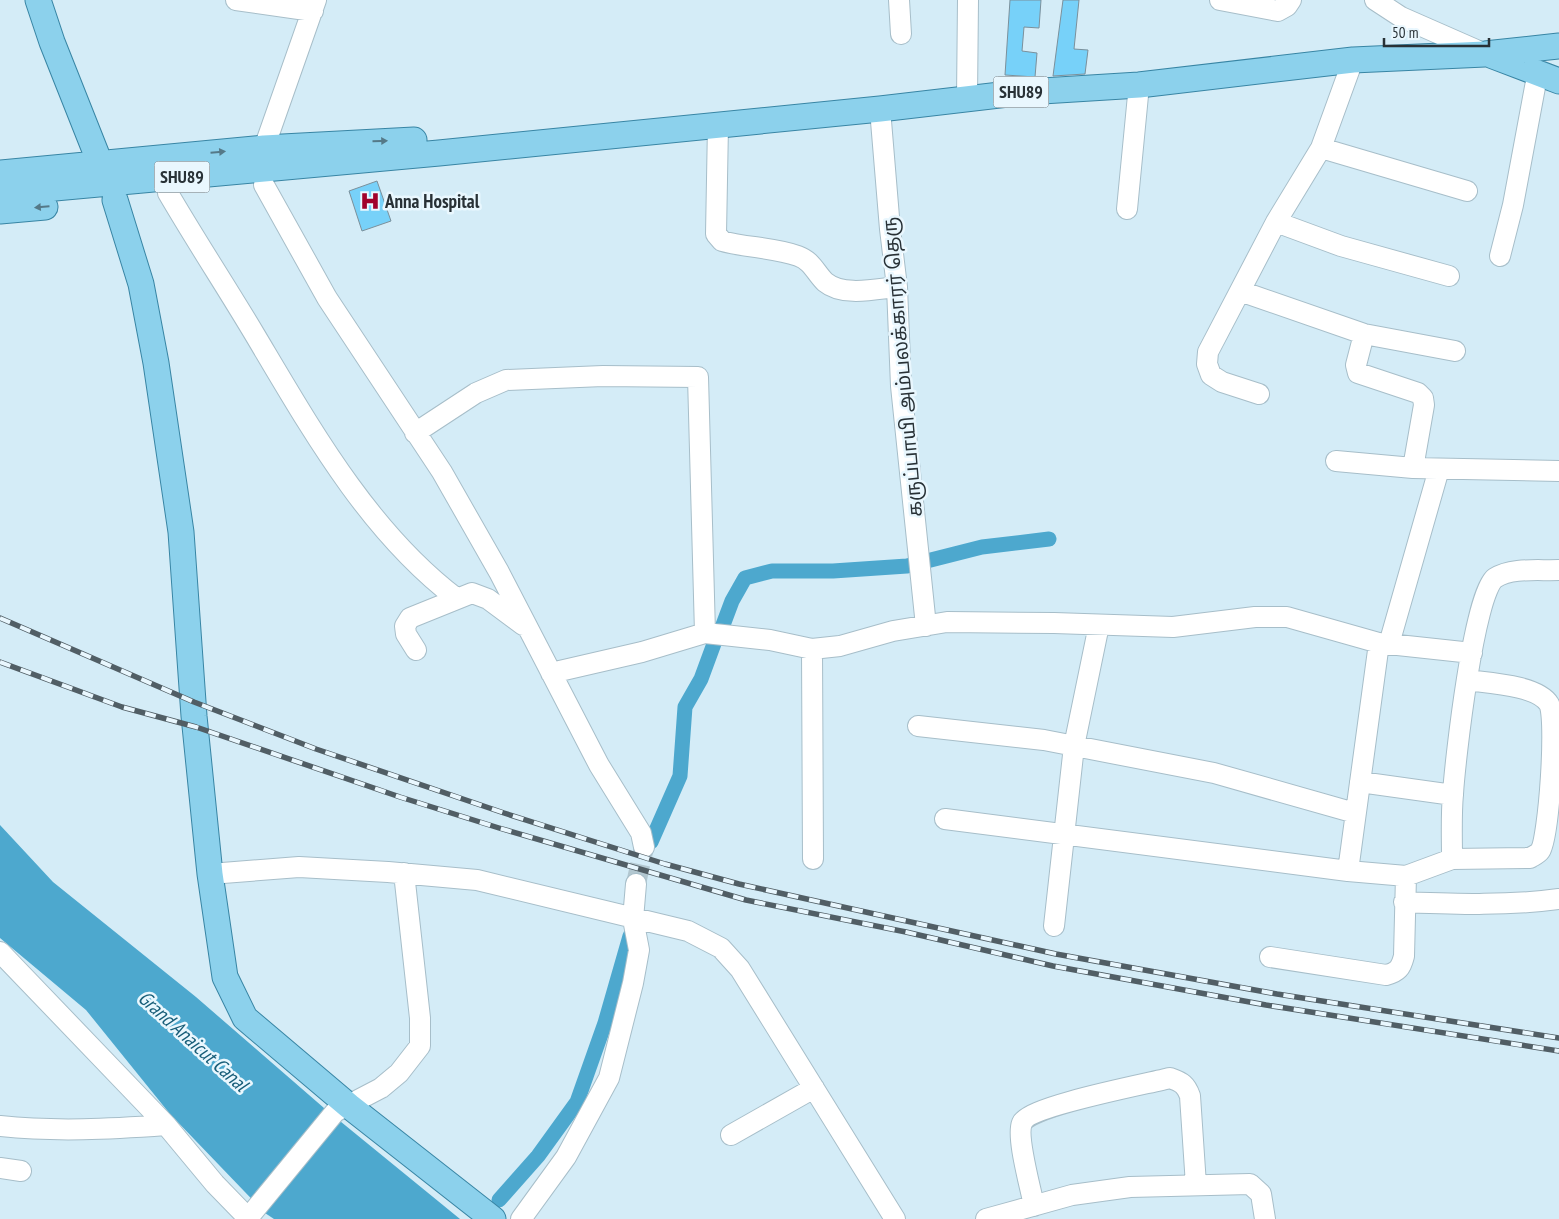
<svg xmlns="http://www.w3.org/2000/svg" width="1559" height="1219" viewBox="0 0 1559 1219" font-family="'PT Sans Narrow','Noto Sans Tamil',sans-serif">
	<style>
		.water { fill: #4da8ce }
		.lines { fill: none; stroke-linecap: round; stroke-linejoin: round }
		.canal { stroke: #4da8ce; stroke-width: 15 }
		.building { fill: #77d1f9; stroke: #7b909b }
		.minor-tunnel { stroke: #b2c7d0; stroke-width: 20; stroke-dasharray: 20 10; stroke-linecap: butt }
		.minor-casing { stroke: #a7bec9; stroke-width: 22 }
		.major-casing { stroke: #3885a4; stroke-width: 27 }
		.minor { stroke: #fff; stroke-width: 20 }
		.major { stroke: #8cd1ec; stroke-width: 25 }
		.rail-casing { stroke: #515e65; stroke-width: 5.5 }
		.rail { stroke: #e9f7fe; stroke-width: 4; stroke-dasharray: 11; stroke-linecap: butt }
		.oneway { fill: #557988 }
		.labels { text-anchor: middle; stroke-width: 5; stroke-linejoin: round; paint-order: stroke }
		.shield { fill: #e9f7fe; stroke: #626c72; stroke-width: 1 }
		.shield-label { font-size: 18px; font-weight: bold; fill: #283136 }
		.poi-label { font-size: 19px; font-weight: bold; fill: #283136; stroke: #e9f7fe; text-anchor: start }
		.street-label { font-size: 19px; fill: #283136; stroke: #e9f7fe }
		.water-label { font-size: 20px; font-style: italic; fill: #185e79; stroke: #e9f7fe }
	</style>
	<rect width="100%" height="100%" fill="#d4ecf7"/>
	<path class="water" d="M0 825 53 882 196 997 324 1108 460 1219H274L265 1213 170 1114 86 1010 0 938Z"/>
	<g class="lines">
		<path class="canal" d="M723 625 732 601 745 578 772 571H833L907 566 982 547 1049 539
			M651 842 680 776 685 707 701 679 715 641
			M499 1200 538 1156 577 1102 605 1023 630 936"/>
	</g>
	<path class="building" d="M1010 0H1041L1039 28 1024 27 1022 51 1037 53 1035 77 1005 75Z
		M1063 0H1079L1074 49 1088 50 1085 74 1053 76Z
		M377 181 391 221 362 231 349 191Z"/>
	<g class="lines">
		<path class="minor-tunnel" d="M636 884 644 847"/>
		<defs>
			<path id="minor" d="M236 0 313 11
				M899 0 901 34
				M1220 0 1278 11 1287 6 1291 0
				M1375 0 1401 17 1483 53
				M967 98 968 0
				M880 109 890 229 897 287 901 386 926 626
				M718 125 716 234 722 241C746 248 774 247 798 256 812 261 815 272 825 282 843 297 876 289 897 287
				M264 148 316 0
				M1321 148 1467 191
				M264 185 327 298 442 472 499 572 599 765 641 833 644 847
				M168 193C196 241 227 288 255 335 311 429 368 531 456 598
				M1127 209 1139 85
				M1276 222 1341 246 1449 276
				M1500 256 1513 205 1538 71
				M1240 291 1364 334 1455 351
				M1364 334 1356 365 1358 373 1418 393 1423 398 1424 405 1413 468 1559 471
				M1259 394 1222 382 1211 375 1207 364 1208 352 1276 222 1321 148 1353 60
				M415 433 476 393 506 380 603 376 698 377 705 633
				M1336 461 1413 468
				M1389 644 1439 469
				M812 649 813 859
				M416 650 406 634 405 626 410 618 472 593 488 599 523 625
				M551 673 642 652 705 633 770 640 812 649 840 646 893 631 947 622 1054 623 1173 627 1255 617H1287L1379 643 1472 653
				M918 726 1044 740 1214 773 1355 813
				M1360 782 1453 795
				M945 819 1348 871 1406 876 1452 859 1530 858C1533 856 1538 854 1540 851 1549 839 1557 716 1549 704 1537 685 1488 683 1467 680
				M1452 859C1452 837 1451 815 1453 794 1455 761 1474 593 1495 578 1512 567 1540 571 1559 570
				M1348 871 1379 643
				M210 874 299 867 388 872 477 880 688 931 721 948 740 969 895 1219
				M1404 902C1458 904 1506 906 1559 899
				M1054 926 1074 746 1099 625
				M0 952 166 1125 215 1184 249 1219
				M1270 957 1386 975C1398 972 1401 968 1404 956L1406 876
				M0 1126C56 1132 110 1129 166 1125
				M731 1135 814 1088
				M0 1168 21 1171
				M1034 1206C1031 1189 1016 1137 1022 1123 1029 1106 1147 1084 1170 1078 1182 1082 1186 1085 1190 1096L1196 1185
				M248 1218 335 1112 381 1088 399 1073 420 1046V1018L404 873
				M521 1219 566 1157 609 1078 633 983 639 950 633 919 636 884
				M986 1219 1072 1195 1130 1187 1250 1184 1261 1194 1265 1219"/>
			<path id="major" d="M38 0 52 42 100 163
				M1493 56 1559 81
				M0 173 264 148 414 140
				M0 193 439 153 880 109 1026 92 1139 85 1353 60 1485 54 1559 46
				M115 200 141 284 156 363 181 532 194 716 210 874 225 977 245 1018 349 1106 493 1219
				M0 211 45 207"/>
		</defs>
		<use href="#minor" class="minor-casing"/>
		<use href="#major" class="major-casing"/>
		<use href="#minor" class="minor"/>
		<use href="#major" class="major"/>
		<defs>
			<path id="rail" d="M0 618 194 702 316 749 504 813 665 864 739 884 1056 954 1277 994 1559 1038
				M0 662 122 707 196 727 400 797 499 828 746 900 906 932 1053 966 1266 1005 1559 1051"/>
		</defs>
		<use href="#rail" class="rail-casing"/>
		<use href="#rail" class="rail"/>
	</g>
	<defs><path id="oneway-solid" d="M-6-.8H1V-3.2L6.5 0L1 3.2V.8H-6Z" transform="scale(1.25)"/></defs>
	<g class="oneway">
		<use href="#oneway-solid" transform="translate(380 141) rotate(-2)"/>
		<use href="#oneway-solid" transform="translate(218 152) rotate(-5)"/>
		<use href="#oneway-solid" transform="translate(42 207) rotate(175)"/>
	</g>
	<defs>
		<symbol id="hospital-bare" viewBox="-9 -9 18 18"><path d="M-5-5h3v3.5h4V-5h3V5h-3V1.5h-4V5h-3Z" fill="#a1012b" stroke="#e9f7fe" stroke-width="2.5" paint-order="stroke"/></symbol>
	</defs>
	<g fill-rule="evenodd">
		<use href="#hospital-bare" x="356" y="187" width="28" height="28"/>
	</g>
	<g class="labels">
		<g class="shield">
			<rect x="993.5" y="76.5" width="55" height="31" rx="4"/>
			<rect x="154.5" y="161.5" width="55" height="31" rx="4"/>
		</g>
		<g class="shield-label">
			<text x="1021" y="98">SHU89</text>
			<text x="182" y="183">SHU89</text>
		</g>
		<g class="poi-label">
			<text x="385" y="208">Anna Hospital</text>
		</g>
		<g class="street-label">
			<text transform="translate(902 367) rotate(-95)" y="7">கருப்பாயி அம்பலக்காரர் தெரு</text>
		</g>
		<g class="water-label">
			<text transform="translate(193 1041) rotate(42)" y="7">Grand Anaicut Canal</text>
		</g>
	</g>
	<path d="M1384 38v8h105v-8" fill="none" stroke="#283136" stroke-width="2.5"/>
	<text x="1392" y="38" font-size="15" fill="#283136" stroke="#e9f7fe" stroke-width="4" paint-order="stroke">50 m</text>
</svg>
